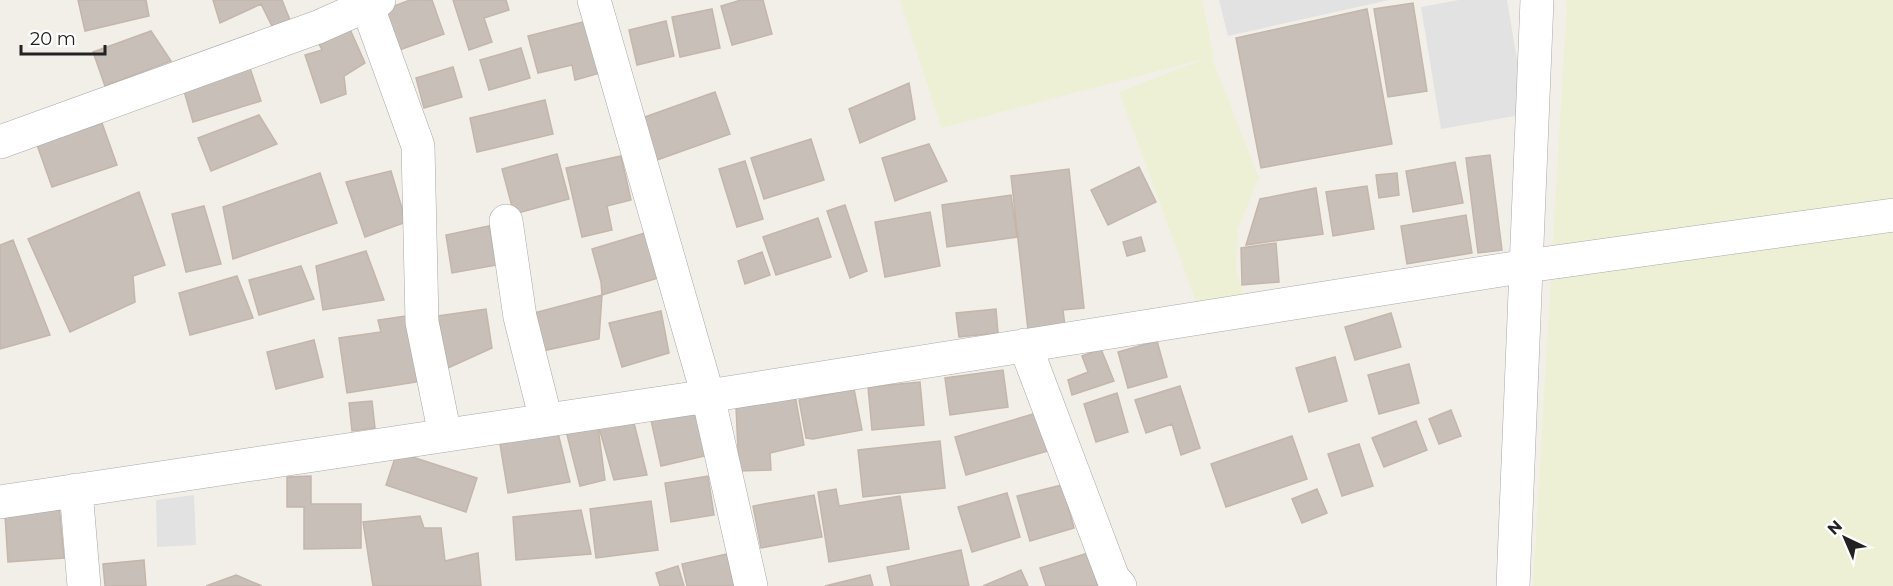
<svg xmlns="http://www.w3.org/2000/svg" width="1893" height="586" viewBox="0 0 1893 586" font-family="Montserrat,sans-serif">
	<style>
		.farmland { fill: #eef0d5 }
		.parking { fill: #e2e2e2 }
		.building { fill: #c7bfb8; stroke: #c4b6ab; stroke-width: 1.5 }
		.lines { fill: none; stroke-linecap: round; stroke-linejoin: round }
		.minor-casing { stroke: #a9a9a9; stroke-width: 34 }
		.minor { stroke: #fff; stroke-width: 33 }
	</style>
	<rect width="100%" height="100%" fill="#f2efe9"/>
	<path class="farmland" d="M900 0H1202L1214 56 1212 58 1259 178 1238 229 1236 268 1246 302 1199 310 1119 92 1204 59 941 128Z
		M1567 0H1893V586H1533Z"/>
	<path class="parking" d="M1219 0H1389L1228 36Z
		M1459 0H1507L1526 114 1441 129 1421 7Z
		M194 495 196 545 157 547 156 500Z"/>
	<path class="building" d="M78 0H146L149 16 85 31Z
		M213 0H282L290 20 272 26 261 4 220 23Z
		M410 0H432L444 34 391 53 376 13Z
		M453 0H506L509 10 484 18 492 42 469 50Z
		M741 0H763L772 34 732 45 721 6Z
		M1413 3 1427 91 1388 97 1374 9Z
		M712 9 720 48 680 57 672 17Z
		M1367 9 1392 144 1261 168 1236 38Z
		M587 21 600 73 575 80 572 65 538 73 528 36Z
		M666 21 674 56 637 65 629 30Z
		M349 27 365 63 344 76 346 94 321 103 305 55 322 50 318 42Z
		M151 31 171 61 105 86 93 52Z
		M521 48 530 78 489 90 480 60Z
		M453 67 462 97 424 108 416 78Z
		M250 68 261 101 193 122 184 91Z
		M909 83 915 119 860 143 849 109Z
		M715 92 730 134 657 160 642 118Z
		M545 100 553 134 477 152 470 118Z
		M259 115 277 144 211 171 198 138Z
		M102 123 117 165 52 187 37 145Z
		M811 139 824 180 764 199 751 158Z
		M929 144 947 181 895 201 882 158Z
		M557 154 569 199 514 214 502 169Z
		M1490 155 1502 250 1478 253 1466 158Z
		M621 156 631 200 607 206 612 230 582 237 566 168Z
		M745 161 763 219 737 227 719 169Z
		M1455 162 1463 203 1413 212 1406 171Z
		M1139 167 1156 202 1108 225 1091 190Z
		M1069 169 1084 308 1063 310 1065 326 1028 330 1011 176Z
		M391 171 406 222 365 237 346 182Z
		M320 173 337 223 233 259 223 207Z
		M1397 173 1399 195 1379 198 1376 175Z
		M1367 186 1374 229 1333 236 1326 192Z
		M1316 188 1323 234 1246 245 1260 199Z
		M139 192 165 265 133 276 135 302 70 332 28 239Z
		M1011 195 1017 237 947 247 942 205Z
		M845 205 867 271 850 278 827 211Z
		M204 206 221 264 186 272 172 214Z
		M930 212 940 266 885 277 875 222Z
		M1466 215 1472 253 1407 264 1401 226Z
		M818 218 831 257 776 275 763 237Z
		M489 226 497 265 452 273 446 235Z
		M645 233 658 278 602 295 601 282 592 249Z
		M1141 237 1145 251 1127 256 1123 242Z
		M13 240 50 335 0 349V245Z
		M1276 243 1279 282 1242 285 1241 248Z
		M366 251 384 300 323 310 316 266Z
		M762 252 770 275 745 284 738 261Z
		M301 266 314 299 259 315 249 280Z
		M237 276 253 318 190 335 179 293Z
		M602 295 599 339 542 351 534 313Z
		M486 309 492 348 446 369 438 316Z
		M996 309 998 333 959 337 956 313Z
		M661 311 669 353 622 367 609 323Z
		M1391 313 1401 347 1355 360 1345 327Z
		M412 315 423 381 347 393 339 338 381 332 378 320Z
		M314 340 323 377 276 389 267 352Z
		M1157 341 1167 377 1128 388 1118 352Z
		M1101 349 1114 381 1072 395 1068 380 1088 372 1082 356Z
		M1335 357 1347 401 1309 412 1296 368Z
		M1409 364 1419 403 1379 414 1368 375Z
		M1003 370 1008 407 950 415 945 378Z
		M920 382 924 425 872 430 868 387Z
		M1180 386 1200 448 1181 455 1172 424 1146 433 1135 400Z
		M854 389 862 430 813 439 806 438 799 400Z
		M1117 393 1128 432 1096 442 1084 404Z
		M795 395 804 445 770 453 771 470 739 471 736 407Z
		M372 401 375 428 352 431 349 403Z
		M703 409 713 454 661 466 651 420Z
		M1451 410 1461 436 1439 444 1429 419Z
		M1040 412 1051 450 966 475 955 437Z
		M633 419 647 475 614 480 599 428Z
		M1416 421 1427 450 1384 467 1372 438Z
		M598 427 605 480 580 486 566 431Z
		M558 433 570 482 508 493 500 444Z
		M1292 436 1307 479 1226 507 1211 464Z
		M940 441 945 488 863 497 858 450Z
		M1359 444 1373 486 1342 496 1328 454Z
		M397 452 477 478 466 512 386 485Z
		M311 476V504H361V548L304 549V507H287V477Z
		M708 476 714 515 671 522 665 483Z
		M1062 485 1074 528 1030 541 1017 496Z
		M836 489 839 506 900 496 909 549 829 562 818 492Z
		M1317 489 1327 513 1302 523 1292 499Z
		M1007 493 1020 537 972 552 958 507Z
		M814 495 822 537 761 548 753 506Z
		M651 501 658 550 596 558 590 509Z
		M59 505 64 558 8 562 5 515Z
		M581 510 591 554 516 560 513 517Z
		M420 516 424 528H441L445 561 478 553 481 586H373L363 522Z
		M961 550 969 586H891L887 567Z
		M1088 553 1098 586H1046L1040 568Z
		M727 554 734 586H687L682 564Z
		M144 560 146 586H105L103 564Z
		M678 566 684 586H660L656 573Z
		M1021 570 1028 586H983Z
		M236 575 262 586H206Z
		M870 575 873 586H825Z"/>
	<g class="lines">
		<defs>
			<path id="minor" d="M594 0 708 396 751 586
				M367 5 418 146 422 322 445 435
				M0 142 318 27 379 0
				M506 221 520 317 546 420
				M1025 345 1113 578 1120 586
				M76 490 84 586
				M0 502 708 396 1527 266 1893 215
				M1513 586 1537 0"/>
		</defs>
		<use href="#minor" class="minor-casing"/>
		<use href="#minor" class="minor"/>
	</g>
	<g transform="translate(1845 538) rotate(316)" stroke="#ffffff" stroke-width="4.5" paint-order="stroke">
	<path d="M0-4.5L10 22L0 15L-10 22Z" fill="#222222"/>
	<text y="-9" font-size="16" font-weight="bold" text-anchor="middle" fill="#222222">N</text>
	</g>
	<path d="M21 45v9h84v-9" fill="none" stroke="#222222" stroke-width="3"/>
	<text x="30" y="45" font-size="18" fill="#222222" stroke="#ffffff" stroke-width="4.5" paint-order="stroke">20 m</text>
</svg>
